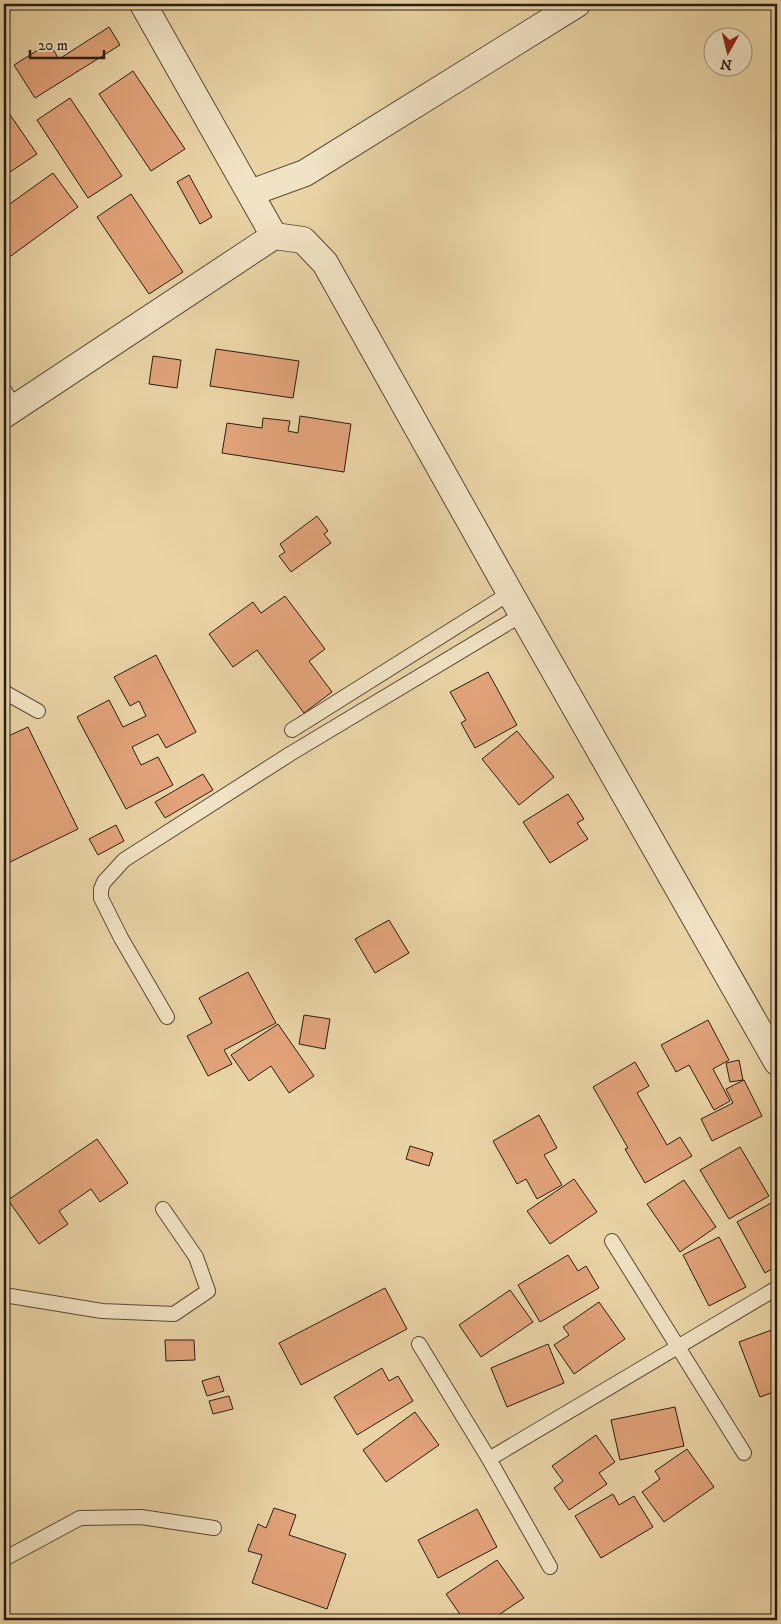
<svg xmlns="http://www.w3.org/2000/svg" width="781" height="1624" viewBox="0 0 781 1624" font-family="'IM FELL DW Pica',serif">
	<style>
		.building { fill: #e2a37a; stroke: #281d15 }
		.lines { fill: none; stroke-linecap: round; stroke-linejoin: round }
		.lane-casing { stroke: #584b39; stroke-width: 16 }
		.street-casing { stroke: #584b39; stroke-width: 28 }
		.lane { stroke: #f1e3c5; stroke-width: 14 }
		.street { stroke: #f1e3c5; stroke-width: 26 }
	</style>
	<rect width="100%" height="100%" fill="#ead4a6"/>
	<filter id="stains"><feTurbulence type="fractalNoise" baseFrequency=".004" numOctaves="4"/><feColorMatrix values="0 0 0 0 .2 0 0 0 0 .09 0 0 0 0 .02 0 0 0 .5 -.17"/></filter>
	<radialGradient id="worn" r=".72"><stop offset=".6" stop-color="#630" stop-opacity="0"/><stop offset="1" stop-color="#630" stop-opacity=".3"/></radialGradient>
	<path class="building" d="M109 27 120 45 35 98 14 65 49 43 59 59Z
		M133 71 185 149 151 171 99 94Z
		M70 98 122 176 88 198 37 120Z
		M4 106 37 154 4 176Z
		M53 173 78 207 4 261V208Z
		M189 175 212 217 200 224 177 182Z
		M131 194 183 272 149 294 97 217Z
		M216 349 299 361 293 398 210 386Z
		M153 356 181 360 177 388 149 384Z
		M300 416 351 424 344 472 222 453 227 423 262 428 263 418 290 421 288 431 298 433Z
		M317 516 328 531 324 534 331 543 291 572 279 556 285 552 280 544Z
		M285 596 325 649 309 661 332 692 304 713 257 650 233 667 209 634 253 602 261 613Z
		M156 655 196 732 166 748 158 734 132 747 141 765 158 757 173 785 126 809 77 717 109 700 123 727 146 716 139 701 130 706 114 677Z
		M488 672 517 725 475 748 461 723 466 720 450 692Z
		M28 727 78 829 4 865V763L6 762 4 757V738Z
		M517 731 554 777 519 805 482 759Z
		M203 774 213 790 165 818 155 802Z
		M568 794 584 819 577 823 588 839 550 863 523 822Z
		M116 825 124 841 98 855 89 839Z
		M389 920 409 953 375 973 355 939Z
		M248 972 276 1023 224 1050 232 1064 208 1076 187 1036 212 1023 199 998Z
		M304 1015 330 1019 325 1049 299 1044Z
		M708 1020 729 1060 713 1069 730 1101 714 1110 689 1065 676 1072 661 1045Z
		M278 1024 314 1076 289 1093 271 1066 249 1081 231 1055Z
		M739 1060 743 1080 730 1082 726 1063Z
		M635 1062 649 1086 637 1093 667 1145 680 1137 692 1156 645 1183 625 1149 628 1148 593 1087Z
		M744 1080 762 1116 712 1141 701 1119 733 1103 726 1089Z
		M539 1115 557 1148 544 1155 562 1185 537 1199 526 1179 517 1184 493 1141Z
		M97 1139 128 1183 100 1202 91 1189 59 1211 68 1224 39 1244 8 1200Z
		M410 1146 433 1153 429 1166 406 1159Z
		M740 1147 769 1196 729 1219 700 1170Z
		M574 1179 597 1212 550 1244 527 1211Z
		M684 1180 716 1227 680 1252 647 1204Z
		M773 1202 777 1210V1266L765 1273 737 1222Z
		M719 1237 746 1287 709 1306 683 1255Z
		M568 1255 578 1271 586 1266 599 1288 540 1322 518 1285Z
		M385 1288 407 1329 301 1385 279 1343Z
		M510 1290 533 1322 481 1357 459 1325Z
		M599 1302 625 1339 574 1374 554 1345 569 1335 563 1327Z
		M777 1328V1391L760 1397 739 1342Z
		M165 1340H194L195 1360 166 1361Z
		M548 1344 564 1383 507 1407 491 1368Z
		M382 1368 389 1381 398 1376 413 1401 357 1435 334 1397Z
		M219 1376 224 1391 207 1396 202 1381Z
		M229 1396 233 1409 213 1414 209 1401Z
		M777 1399V1414L771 1403Z
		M675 1407 684 1446 620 1460 611 1420Z
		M415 1412 439 1445 386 1482 363 1450Z
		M596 1435 615 1462 599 1473 607 1484 569 1510 554 1488 563 1481 552 1466Z
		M687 1449 714 1487 664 1522 642 1492 660 1479 655 1471Z
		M613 1494 619 1505 634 1496 653 1527 601 1558 575 1516Z
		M274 1508 296 1515 289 1535 346 1554 327 1609 252 1583 262 1555 248 1551 258 1524 266 1528Z
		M477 1509 497 1547 438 1578 418 1540Z
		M497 1560 524 1598 491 1620H464L446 1594Z"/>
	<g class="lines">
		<defs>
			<path id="lane" d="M4 390 15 408
				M4 692 38 711
				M292 730 510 593
				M167 1017 121 938 101 898V889L104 882 124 860 290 754 523 614
				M612 1241 744 1453
				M4 1295 102 1311 174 1314 208 1291 196 1257 163 1209
				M419 1344 489 1459 550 1567
				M489 1459 777 1288
				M4 1559 80 1518 141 1517 214 1528"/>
			<path id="street" d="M143 4 274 236
				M250 193 305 173 577 4
				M4 415 274 236 303 240 325 263 510 593 777 1062"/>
		</defs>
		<use href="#lane" class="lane-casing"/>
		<use href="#street" class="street-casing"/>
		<use href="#lane" class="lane"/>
		<use href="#street" class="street"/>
	</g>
	<rect width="781" height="1624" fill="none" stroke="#ead4a6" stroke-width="20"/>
	<rect x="5" y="5" width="771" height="1614" fill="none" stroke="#281d15" stroke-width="2.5"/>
	<rect x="10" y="10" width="761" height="1604" fill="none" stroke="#281d15"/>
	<g transform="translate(728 52) rotate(188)"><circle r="24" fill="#f1e3c5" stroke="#a1947f"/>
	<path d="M0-4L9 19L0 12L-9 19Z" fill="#8f2418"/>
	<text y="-8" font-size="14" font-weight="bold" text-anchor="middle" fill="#281d15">N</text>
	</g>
	<path d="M30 50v8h74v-8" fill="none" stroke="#281d15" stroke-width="2.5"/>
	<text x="38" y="50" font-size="15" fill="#281d15" stroke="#f1e3c5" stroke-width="4" paint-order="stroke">20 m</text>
	<rect width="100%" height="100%" filter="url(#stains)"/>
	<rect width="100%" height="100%" fill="url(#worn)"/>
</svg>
